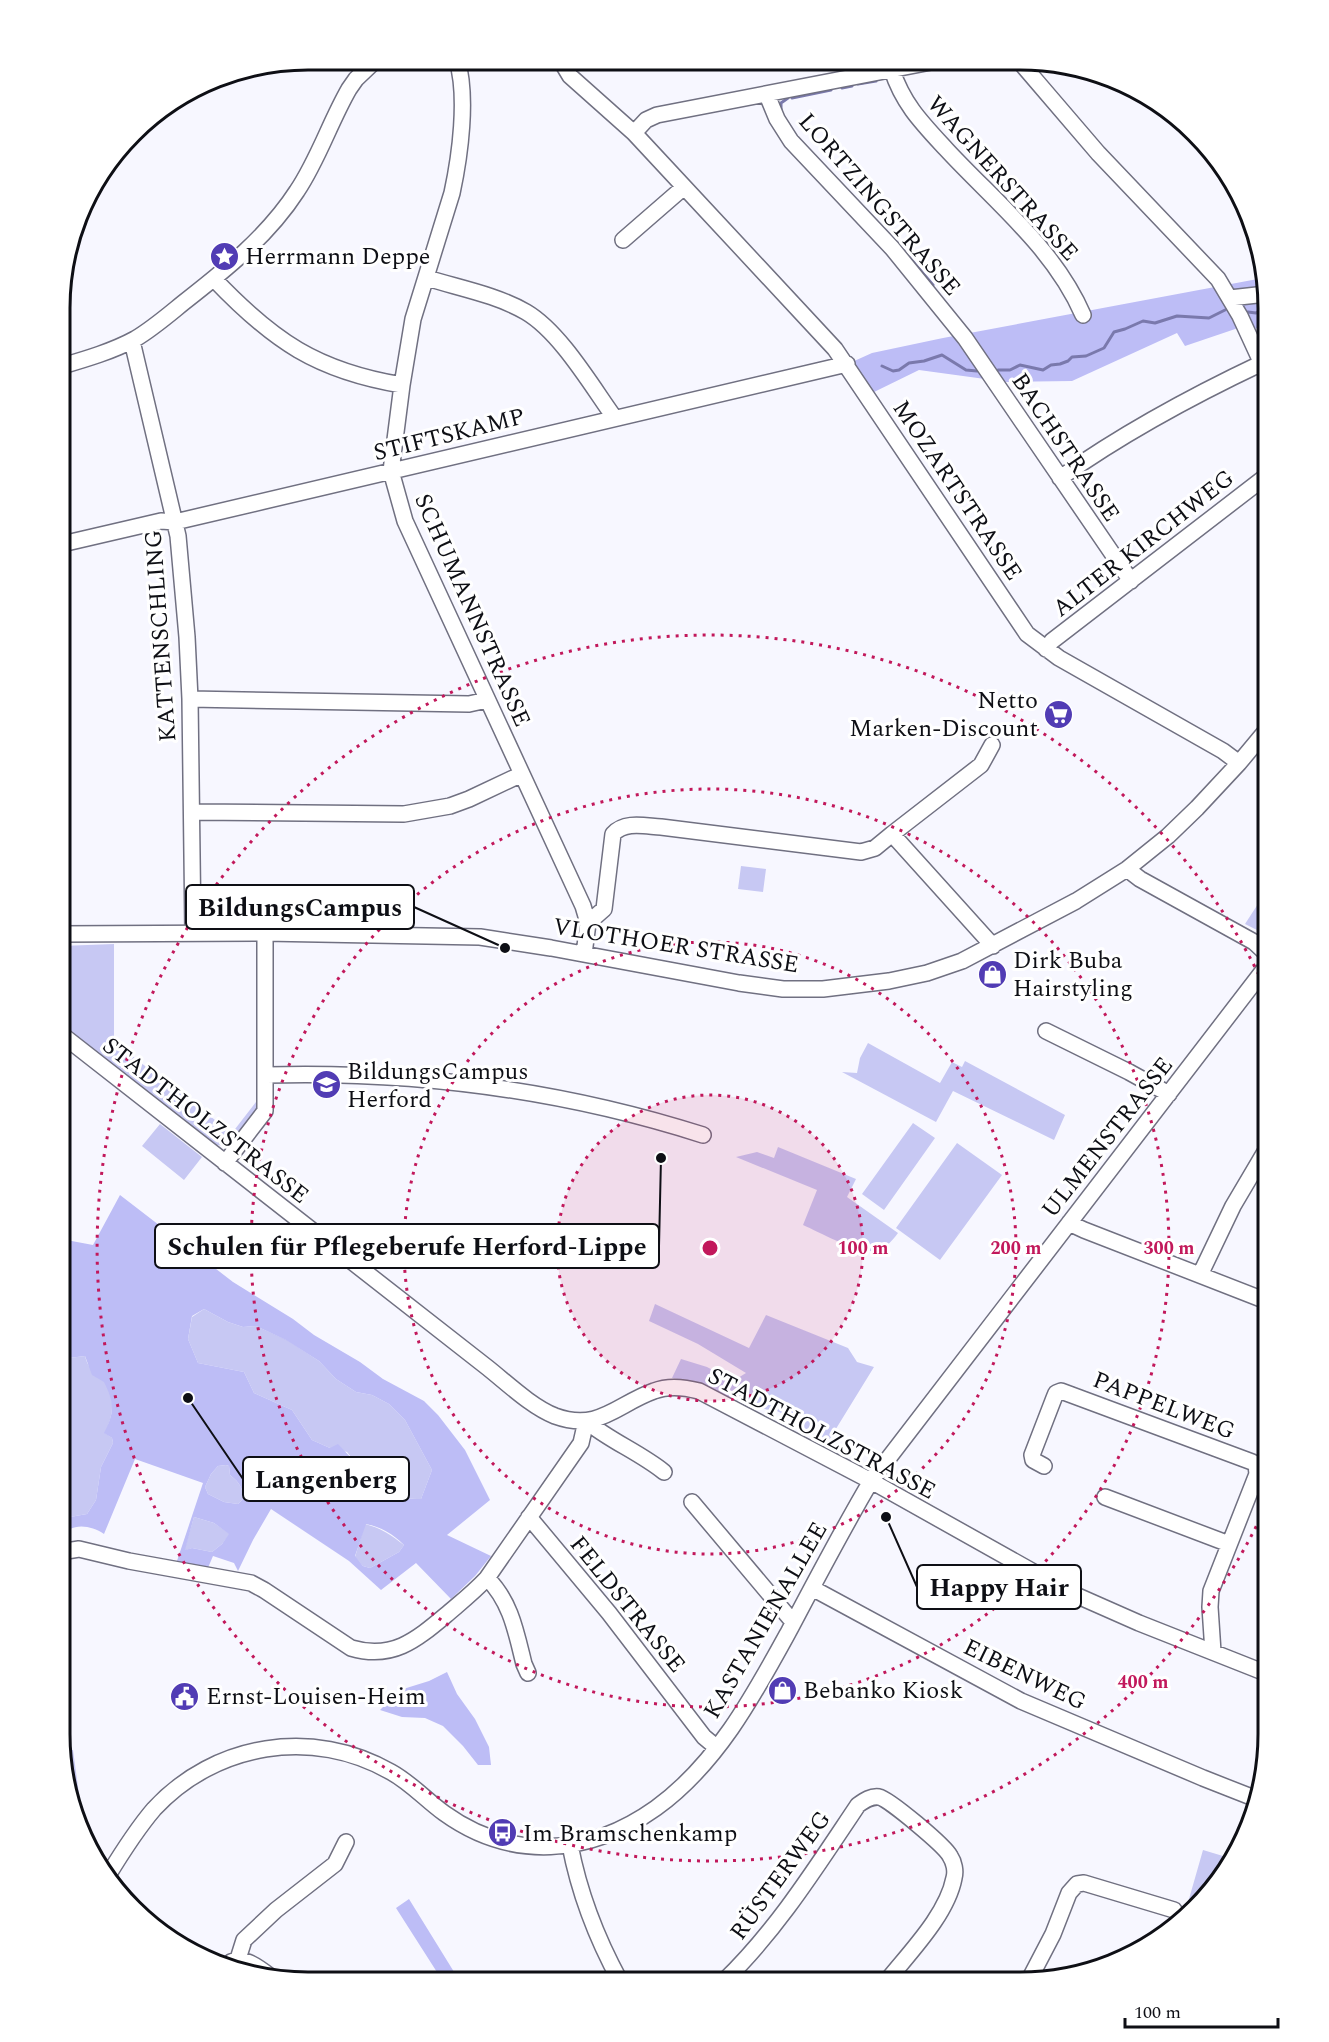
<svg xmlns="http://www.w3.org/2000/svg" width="1329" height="2042" viewBox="0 0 1329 2042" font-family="Spectral,serif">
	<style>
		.green { fill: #c7c8f3 }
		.forest { fill: #bdbdf6; fill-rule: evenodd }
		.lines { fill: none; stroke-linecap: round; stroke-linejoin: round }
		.stream { stroke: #7a79ac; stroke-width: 3 }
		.minor-casing { stroke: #707081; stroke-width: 18 }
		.minor { stroke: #fff; stroke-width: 15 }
		.ring { fill: none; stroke: #c2185b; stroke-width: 3; stroke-dasharray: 3 6 }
		.labels { text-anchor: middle; stroke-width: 6; stroke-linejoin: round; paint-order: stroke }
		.street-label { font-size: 24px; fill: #0e0f15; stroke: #fff }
		.poi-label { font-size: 24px; fill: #0e0f15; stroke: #fff; text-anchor: start }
		.rim { fill: none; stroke: #0e0f15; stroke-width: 3 }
		.centre { fill: #c2185b; stroke: #fff; stroke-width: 3 }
		.ring-label { font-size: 18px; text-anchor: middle; font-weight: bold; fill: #c2185b; stroke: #fff; stroke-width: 6; stroke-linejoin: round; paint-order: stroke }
		.leader { fill: none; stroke: #0e0f15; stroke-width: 2 }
		.callout-dot { fill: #0e0f15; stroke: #fff; stroke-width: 2 }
		.callout { fill: #fff; stroke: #0e0f15; stroke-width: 2 }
		.callout-label { font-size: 26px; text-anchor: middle; font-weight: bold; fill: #0e0f15 }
	</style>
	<rect width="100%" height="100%" fill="#f7f7ff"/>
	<path class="green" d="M741 866 766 869 763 892 738 889Z
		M1269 887V936L1245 924Z
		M114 944V1042L215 1120 212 1125 216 1129 220 1124 232 1133 256 1102 258 1109 229 1145 224 1146 217 1145 61 1024V946Z
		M868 1043 940 1083 952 1062 962 1067 965 1061 1065 1115 1054 1140 953 1091 936 1122 842 1072 857 1073 860 1058Z
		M913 1123 935 1138 884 1210 862 1194Z
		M160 1124 202 1157 184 1180 142 1146Z
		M957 1143 1002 1175 940 1260 896 1228Z
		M778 1147 856 1179 847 1197 898 1233C892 1242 882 1251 871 1251 855 1252 819 1232 803 1225L817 1190 736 1157 757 1152 774 1158Z
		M655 1304 749 1348 766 1315 848 1348 857 1362 874 1367 826 1445 791 1421V1418L777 1411H771L732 1398 694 1382 672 1378 681 1359 707 1367 733 1381 746 1373 698 1344 649 1321Z
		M204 1309 228 1322 243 1327 256 1326 287 1340 319 1361 336 1379 356 1392 372 1395 389 1404 405 1420 432 1470 421 1499C398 1499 372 1495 357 1475L367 1464 354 1461 347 1452 330 1448 312 1440 292 1410 254 1393 244 1372 198 1363 188 1339 192 1317Z
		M85 1356C89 1372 97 1371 105 1382 116 1399 113 1416 105 1433L112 1438 113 1443 101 1467 96 1500 87 1514 70 1517 60 1515 61 1359Z
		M226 1465 229 1466 230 1475C240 1483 243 1488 243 1499L238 1504 224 1502 208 1494 205 1487 211 1474 218 1466Z
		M194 1517 214 1523 230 1534 222 1544 212 1552 192 1548 184 1551Z
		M365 1524C381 1528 391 1535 404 1545L399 1552 370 1568 363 1566 355 1557Z
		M63 1750H73L79 1794 73 1801Z
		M1203 1850 1233 1859 1227 1872 1171 1931 1179 1907 1187 1906Z"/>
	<path class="forest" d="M1263 278 1269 308V325L1253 329 1250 324 1185 346 1177 333 1072 381 1007 382 919 370 872 393 852 362 872 353 943 338Z
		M120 1195 233 1282 293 1319 314 1335 360 1362 383 1379 424 1401 438 1415 465 1450 490 1500 447 1535 491 1556 475 1576 451 1599 416 1563 381 1590 349 1561 271 1509 253 1540 238 1571 234 1563 213 1556 207 1570 176 1564 203 1483 135 1459 104 1534C90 1525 71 1522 60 1538V1515L70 1517 87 1514 96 1500 101 1467 113 1443 112 1438 104 1433C115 1412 114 1402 104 1382L92 1375 85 1356 61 1359V1239L93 1245ZM204 1309 228 1322 243 1327 256 1326 286 1340 319 1361 336 1379 356 1392 372 1395 389 1404 405 1420 432 1470 421 1499C398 1499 372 1495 358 1475L368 1465 354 1461 338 1444 330 1448 312 1440 292 1410 254 1393 244 1372 198 1363 188 1339 192 1316ZM226 1465 229 1466 230 1475C240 1483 243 1488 243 1499L238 1504 224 1502 208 1494 205 1487 211 1474 218 1466ZM194 1517 214 1523 229 1534 222 1544 212 1552 192 1548 185 1550ZM366 1524C381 1527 393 1534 404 1545L399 1552 370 1568 363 1566 355 1556Z
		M447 1672 457 1694 475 1719 489 1747 491 1765H478L463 1746 443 1726 425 1718 402 1717 380 1710 400 1690 429 1681Z
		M409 1899 459 1980H442L396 1908Z"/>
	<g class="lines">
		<path class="stream" d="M858 84 876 81
			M842 88 852 86
			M792 98 831 90
			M781 110V103L788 98
			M909 257 933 285
			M1248 312 1256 313 1268 305
			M882 366 893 371 899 370 909 363 924 361 942 355 966 370 977 371
			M998 370H1010L1020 365 1043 370 1051 365 1060 364 1068 361 1072 357 1086 356 1104 348 1114 332 1125 329 1143 321 1155 323 1177 316 1209 318 1225 310"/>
		<defs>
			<path id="minor" d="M457 60C468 97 460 156 452 193L413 319 402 385 391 471 405 521 583 906 588 923 584 954
				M561 61 570 76 634 133 835 349 1027 634 1059 658 1223 751 1239 763
				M1020 62 1098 153 1218 279 1240 316 1269 379
				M892 70C903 104 922 123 946 149 994 201 1054 248 1083 315
				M767 95 777 119 791 141 892 248 965 338 1131 581
				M634 133 646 120 657 115 931 62
				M623 240 684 187
				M427 278C459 288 497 295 526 312 560 332 591 385 614 417
				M214 279C273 341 317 371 402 385
				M1230 298 1266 294
				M132 341 178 536 187 637 190 699 193 933
				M62 366C86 359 113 351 135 339 152 329 167 316 183 303 224 271 268 236 297 191 318 160 330 122 349 89L356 79 376 60
				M1060 478C1125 432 1190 397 1262 363
				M62 544 161 521 175 522 847 364
				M1046 649 1052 641 1269 474
				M190 699 469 704 487 700
				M992 745 981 765 892 834 993 946
				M192 812 404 814 450 806 469 799 522 774
				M1127 869 1140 879 1254 942 1269 956
				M588 923 604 909 613 834C625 821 644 826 661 827L861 852 875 848 892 834
				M61 934 265 933 480 937 551 948 739 983 783 989H823L889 981 927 973 962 961 1076 901 1127 869 1168 836 1197 808 1239 763 1269 727
				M1046 1031 1129 1072 1169 1094
				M61 1034 488 1368C508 1384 532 1407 555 1416 599 1432 617 1404 654 1391 669 1385 684 1387 699 1391L871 1481 1071 1593 1139 1623 1268 1674
				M266 1075C414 1071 562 1090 703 1135
				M225 1163 265 1111V933
				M1069 1223 1084 1230 1269 1302
				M1200 1275 1233 1206 1269 1145
				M586 1421C610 1441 639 1452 664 1472
				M1044 1466 1033 1460 1032 1455 1054 1398 1056 1393 1061 1391 1252 1462 1256 1465 1257 1474 1211 1591 1210 1607 1213 1652
				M1105 1497 1229 1544
				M692 1502 793 1622
				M529 1517 609 1613 704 1737 716 1747
				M60 1552 79 1549 129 1561 251 1583 264 1590 351 1648C392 1660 415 1641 446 1615 460 1603 474 1592 487 1578L581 1443 586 1421
				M487 1578C511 1602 516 1632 524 1664L528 1673
				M812 1588 1021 1701 1203 1778 1259 1800
				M570 1845C579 1892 597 1939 620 1981
				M107 1877C121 1854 136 1830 154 1809 215 1743 313 1727 391 1772 411 1783 426 1800 444 1813 512 1862 590 1855 656 1808 717 1764 754 1695 789 1631 816 1580 842 1530 871 1481L1269 963
				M238 1959 244 1940 276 1910 335 1864 346 1842
				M226 1967C239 1949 263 1971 275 1980
				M1029 1980 1053 1934 1069 1893 1077 1884 1084 1883 1174 1910
				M724 1981C777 1930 817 1866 858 1805 865 1800 871 1796 879 1797 889 1799 945 1846 950 1856 954 1862 956 1871 954 1878 947 1915 909 1953 886 1982"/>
		</defs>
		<use href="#minor" class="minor-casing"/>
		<use href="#minor" class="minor"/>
	</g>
	<circle cx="710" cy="1248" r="153" fill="#c2185b" fill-opacity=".12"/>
	<g class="ring">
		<circle cx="710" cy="1248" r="153"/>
		<circle cx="710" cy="1248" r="306"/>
		<circle cx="710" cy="1248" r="459"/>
		<path d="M1268 1502A613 613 0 1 1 1268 994"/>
	</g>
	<defs>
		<symbol id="sight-disc" viewBox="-11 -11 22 22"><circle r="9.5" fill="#513cb4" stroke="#fff"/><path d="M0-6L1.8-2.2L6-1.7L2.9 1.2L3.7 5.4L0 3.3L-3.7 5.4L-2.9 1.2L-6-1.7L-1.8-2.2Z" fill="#fff"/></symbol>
		<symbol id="supermarket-disc" viewBox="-11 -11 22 22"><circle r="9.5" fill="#513cb4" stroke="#fff"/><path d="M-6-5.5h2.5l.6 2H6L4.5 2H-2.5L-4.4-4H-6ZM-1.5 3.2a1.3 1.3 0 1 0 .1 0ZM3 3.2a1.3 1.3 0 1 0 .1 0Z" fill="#fff"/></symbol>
		<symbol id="shop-disc" viewBox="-11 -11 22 22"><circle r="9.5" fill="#513cb4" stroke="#fff"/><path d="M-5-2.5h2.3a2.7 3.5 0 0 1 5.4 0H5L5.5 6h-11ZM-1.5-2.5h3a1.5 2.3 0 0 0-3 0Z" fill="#fff"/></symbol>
		<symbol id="school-disc" viewBox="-11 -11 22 22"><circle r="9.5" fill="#513cb4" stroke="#fff"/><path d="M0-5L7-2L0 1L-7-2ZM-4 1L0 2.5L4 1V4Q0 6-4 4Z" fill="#fff"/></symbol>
		<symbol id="civic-disc" viewBox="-11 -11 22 22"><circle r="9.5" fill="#513cb4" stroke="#fff"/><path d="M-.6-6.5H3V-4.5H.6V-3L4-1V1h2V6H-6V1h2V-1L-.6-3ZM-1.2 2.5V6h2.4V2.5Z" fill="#fff"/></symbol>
		<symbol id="bus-disc" viewBox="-11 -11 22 22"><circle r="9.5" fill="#513cb4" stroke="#fff"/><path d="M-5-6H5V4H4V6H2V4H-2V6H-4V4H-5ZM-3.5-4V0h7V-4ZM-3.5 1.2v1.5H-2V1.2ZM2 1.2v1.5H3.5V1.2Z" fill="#fff"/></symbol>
	</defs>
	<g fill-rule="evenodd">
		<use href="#sight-disc" x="208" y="240" width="33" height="33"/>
		<use href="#supermarket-disc" x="1042" y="698" width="33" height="33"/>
		<use href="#shop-disc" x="976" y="958" width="33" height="33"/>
		<use href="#school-disc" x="310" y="1068" width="33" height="33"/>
		<use href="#shop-disc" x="766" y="1674" width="33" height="33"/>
		<use href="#civic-disc" x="168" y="1680" width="33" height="33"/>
		<use href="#bus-disc" x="486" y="1816" width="33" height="33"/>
	</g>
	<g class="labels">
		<g class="street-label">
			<text transform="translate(1003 178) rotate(48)" y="8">WAGNERSTRASSE</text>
			<text transform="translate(880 204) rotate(49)" y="8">LORTZINGSTRASSE</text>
			<text transform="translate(449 434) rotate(-14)" y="8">STIFTSKAMP</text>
			<text transform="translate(1066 447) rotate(56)" y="8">BACHSTRASSE</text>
			<text transform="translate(958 490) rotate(56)" y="8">MOZARTSTRASSE</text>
			<text transform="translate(1143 543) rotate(-38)" y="8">ALTER KIRCHWEG</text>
			<text transform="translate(473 610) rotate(66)" y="8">SCHUMANNSTRASSE</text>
			<text transform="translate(160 636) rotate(-94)" y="8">KATTENSCHLING</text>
			<text transform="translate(676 945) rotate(9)" y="8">VLOTHOER STRASSE</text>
			<text transform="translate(206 1120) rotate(38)" y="8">STADTHOLZSTRASSE</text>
			<text transform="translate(1107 1137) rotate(-52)" y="8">ULMENSTRASSE</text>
			<text transform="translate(1164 1405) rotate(21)" y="8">PAPPELWEG</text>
			<text transform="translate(822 1433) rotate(28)" y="8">STADTHOLZSTRASSE</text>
			<text transform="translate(628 1604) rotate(51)" y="8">FELDSTRASSE</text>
			<text transform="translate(765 1620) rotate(-60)" y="8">KASTANIENALLEE</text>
			<text transform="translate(1025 1674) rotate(26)" y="8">EIBENWEG</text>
			<text transform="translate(780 1875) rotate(-54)" y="8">RÜSTERWEG</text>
		</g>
		<g class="poi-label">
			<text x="245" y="264">Herrmann Deppe</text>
			<text x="1038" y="708" text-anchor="end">Netto<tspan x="1038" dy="28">Marken-Discount</tspan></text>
			<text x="1013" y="968">Dirk Buba<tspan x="1013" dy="28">Hairstyling</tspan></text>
			<text x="347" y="1079">BildungsCampus<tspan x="347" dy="28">Herford</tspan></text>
			<text x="803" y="1698">Bebanko Kiosk</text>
			<text x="206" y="1704">Ernst-Louisen-Heim</text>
			<text x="523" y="1841">Im Bramschenkamp</text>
		</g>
	</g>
	<path d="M0 0H1329V2042H0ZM308 70H1020A238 238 0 0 1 1258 308V1734A238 238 0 0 1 1020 1972H308A238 238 0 0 1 70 1734V308A238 238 0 0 1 308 70Z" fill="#fff" fill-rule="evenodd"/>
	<path class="rim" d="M308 70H1020A238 238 0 0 1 1258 308V1734A238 238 0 0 1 1020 1972H308A238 238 0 0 1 70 1734V308A238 238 0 0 1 308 70Z"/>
	<circle cx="710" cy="1248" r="9" class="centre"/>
	<g class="ring-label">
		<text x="863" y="1254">100 m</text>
		<text x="1016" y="1254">200 m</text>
		<text x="1169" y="1254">300 m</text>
		<text x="1143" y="1688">400 m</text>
	</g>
	<path class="leader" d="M505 948L414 907M661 1158L659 1246M188 1398L243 1479M886 1517L917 1587"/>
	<g class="callout-dot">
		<circle cx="505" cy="948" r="6"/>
		<circle cx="661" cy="1158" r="6"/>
		<circle cx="188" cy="1398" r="6"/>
		<circle cx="886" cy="1517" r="6"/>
	</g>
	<g class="callout">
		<rect x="186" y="885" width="228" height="44" rx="6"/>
		<rect x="155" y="1224" width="504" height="44" rx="6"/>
		<rect x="243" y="1457" width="166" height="44" rx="6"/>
		<rect x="917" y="1565" width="164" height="44" rx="6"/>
	</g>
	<g class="callout-label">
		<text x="300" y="916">BildungsCampus</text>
		<text x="407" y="1255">Schulen für Pflegeberufe Herford-Lippe</text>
		<text x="326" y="1488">Langenberg</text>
		<text x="999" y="1596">Happy Hair</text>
	</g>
	<path d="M1125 2018v9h153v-9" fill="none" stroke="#0e0f15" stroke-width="3"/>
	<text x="1134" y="2018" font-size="18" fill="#0e0f15" stroke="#ffffff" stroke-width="4.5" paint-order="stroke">100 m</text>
</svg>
